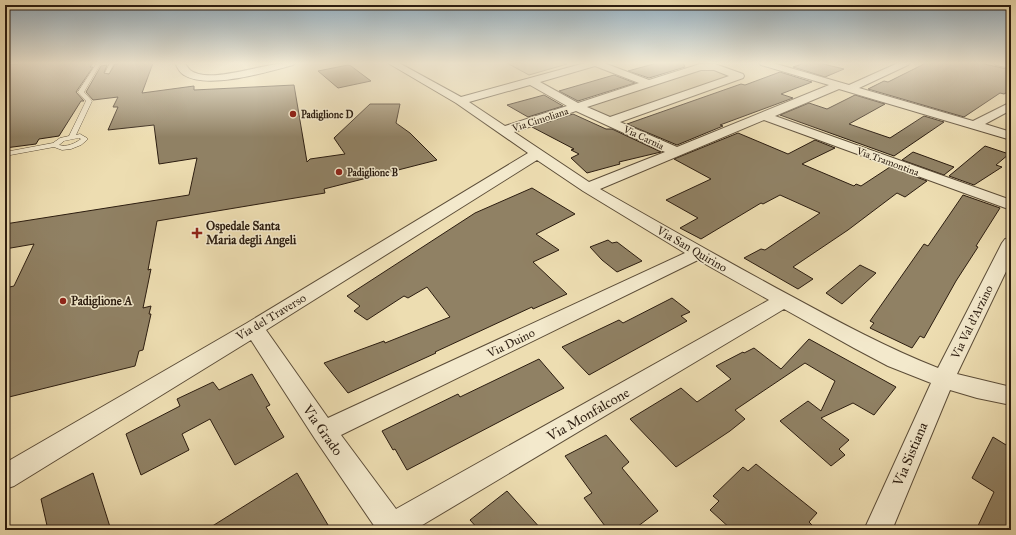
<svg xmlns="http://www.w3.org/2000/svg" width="1016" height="535" viewBox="0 0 1016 535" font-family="'IM FELL Great Primer',serif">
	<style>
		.green { fill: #ccbc96; stroke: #7c6c53 }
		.building { fill: #908164; stroke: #2c1d10 }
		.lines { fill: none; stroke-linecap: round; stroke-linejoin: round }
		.service-casing { stroke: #5c4d38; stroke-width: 1 }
		.minor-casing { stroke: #5c4d38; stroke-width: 2 }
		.service { fill: #f3e9cc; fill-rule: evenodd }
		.minor { fill: #f3e9cc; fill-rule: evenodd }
		.poi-dot { fill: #8f2418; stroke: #f3e9cc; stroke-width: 1.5 }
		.labels { text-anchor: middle; stroke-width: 3; stroke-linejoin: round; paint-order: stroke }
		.far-poi-label { font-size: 10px; font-weight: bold; fill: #2c1d10; stroke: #f3e9cc; text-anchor: start }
		.far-street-label { font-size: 10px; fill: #2c1d10; stroke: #f3e9cc }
		.poi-label { font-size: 12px; font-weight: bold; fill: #2c1d10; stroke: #f3e9cc; text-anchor: start }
		.street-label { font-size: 12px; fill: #2c1d10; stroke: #f3e9cc }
		.near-street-label { font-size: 14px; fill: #2c1d10; stroke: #f3e9cc }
	</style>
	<rect width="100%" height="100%" fill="#edddb1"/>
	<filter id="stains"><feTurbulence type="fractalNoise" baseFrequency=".005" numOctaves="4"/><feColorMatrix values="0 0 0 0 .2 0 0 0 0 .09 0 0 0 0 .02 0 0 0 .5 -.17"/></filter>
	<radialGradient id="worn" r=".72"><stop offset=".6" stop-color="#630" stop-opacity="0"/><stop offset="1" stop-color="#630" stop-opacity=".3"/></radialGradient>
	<path class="green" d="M507 63H563L567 64 529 75Z
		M707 66 739 76 611 121 577 107Z"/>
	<path class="building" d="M31 63H93L90 67H93L76 92 84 101H81L59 136 39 139 36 144 5 148V65Z
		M133 63H153L142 93 194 86V90L294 85 307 162 310 159 345 154 334 138 370 104H400L396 123 410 133 437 160 324 189 325 193 157 221 148 270 151 269 143 308 151 306 149 314H151L143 350 139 351 135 366 5 398V288L14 286 34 244 5 249V224L189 195 197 158 159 164 154 125 108 130 118 107H113L118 97 93 100 86 92 101 66 107 65 104 73 109 74 115 64Z
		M657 63H683L685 67 649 78 628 71Z
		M805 63H819L844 69 825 77 793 67Z
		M926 63H980L1011 70V90L1004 94 1000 93 964 117 868 89 884 81 888 82Z
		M348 65 351 66 371 81 338 88 318 71Z
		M780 72 812 82 781 94 793 98 720 125 723 126 677 145 627 124 741 84 745 85Z
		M614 75 635 83 578 101 559 91Z
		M544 95 563 106 528 117 507 105Z
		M855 95 885 104 849 124 890 138 924 116 944 122 894 156 780 115 809 103 827 109Z
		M573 114 606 129H612L661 152 619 162 620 164 587 173 571 158 579 154 571 150 574 149 532 127Z
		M738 133 788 154 815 140 835 148 802 164 854 186 856 184 861 186 890 167 927 181 905 197 897 193 848 230 793 267 813 279 798 289 744 258 761 249 765 250 820 213 780 195 763 204 761 203 701 239 680 228 698 218 666 200 711 179 674 159Z
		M985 146 1009 154 996 165 1002 167 974 185 949 176Z
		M913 152 954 167 944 175 902 160Z
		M532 188 575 214 536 234 559 250 533 262 567 294 533 309 532 307 435 352 436 353 348 393 324 363 384 341 385 343 450 317 427 287 408 298 404 296 367 320 354 311 360 306 347 296 475 213Z
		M963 195 1000 208 976 246 978 247 956 281 924 338 920 336 912 348 870 328 874 323 870 321 924 244 928 246Z
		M608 240 612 243 617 242 642 261 617 272 602 260 590 247Z
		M860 265 876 273 842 304 826 293Z
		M672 298 690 312 681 316 687 321 589 375 562 347 619 320 623 323Z
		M809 339 896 387 874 415 853 403 821 418 849 440 839 449 845 455 831 466 780 421 808 401 821 411 835 381 805 363 735 410 745 419 730 431 676 467 630 419 681 388 697 402 731 379 716 366 743 352 744 353 754 348 781 369Z
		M539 359 564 388 407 470 395 449 393 450 382 431 458 394 460 397Z
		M252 374 270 405 266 407 284 437 235 465 210 419 182 434 189 450 141 475 126 434 180 406 177 399 213 382 219 390Z
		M606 435 629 462 622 468 658 511 633 530H608L584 498 592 493 565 456Z
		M993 437 1011 448V530H976L994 492 972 478Z
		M756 464 817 513 809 522 817 530H732L710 510 719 501 713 496 743 467 748 471Z
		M93 473 111 530H48L41 499Z
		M297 473 331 530H206Z
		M507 491 542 530H479L470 520Z"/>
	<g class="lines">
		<defs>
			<path id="service" d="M97 63H101L84 92 92 101 76 135 80 134 87 138V140L81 145 71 149 62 150 54 147 5 156V152L53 143 60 138 69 136 86 101 78 92ZM79 138 81 139C74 144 67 147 59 145L64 141Z
				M110 63H114L109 73H105Z"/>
			<path id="minor" d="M175 63H185C186 65 188 68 190 70 210 86 270 60 295 63L293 65C267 72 208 90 184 75 180 73 177 67 175 63Z
				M388 63H399L461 97 585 63H604L649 80 700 64H715L743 74 744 76 743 78 620 122 677 147 829 85 761 65 759 63H773L849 85 898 63H910L908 65 859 88 973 121 1011 102V110L985 124 1011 132V140L839 89 775 116 1011 200V210L764 120 600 189C663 225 726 261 791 296 839 322 887 348 938 368L1002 243 1005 239 1011 238V261L957 374 1011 387V405L977 398 950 390 892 530H864L931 383 888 366 854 348 784 309 414 530H377L315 439 251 340 14 486 5 489V463L247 323 528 153 456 103ZM595 66 639 83 578 103 540 82ZM701 70H714L729 76 610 117 587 107ZM530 85 567 106 505 126 469 102ZM576 111 665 152 589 182 514 132ZM537 160 583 191 685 253 328 418 266 330ZM698 260 769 300 396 509 341 435Z
				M994 63H1011V68L996 65Z"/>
		</defs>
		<use href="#service" class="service-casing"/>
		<use href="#minor" class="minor-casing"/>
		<use href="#service" class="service"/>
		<use href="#minor" class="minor"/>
	</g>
	<linearGradient id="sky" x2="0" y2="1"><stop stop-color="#8faabc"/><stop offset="0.46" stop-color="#f7f0dc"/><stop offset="1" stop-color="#f7f0dc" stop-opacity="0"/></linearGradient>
	<rect width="1016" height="137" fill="url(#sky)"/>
	<g class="poi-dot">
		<circle cx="293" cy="114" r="4"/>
		<circle cx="339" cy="172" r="4"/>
		<path d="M195 227h4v4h4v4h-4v4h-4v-4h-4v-4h4z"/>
		<circle cx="63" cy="301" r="4"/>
	</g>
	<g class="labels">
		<g class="far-poi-label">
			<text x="301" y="118">Padiglione D</text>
			<text x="347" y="176">Padiglione B</text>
		</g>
		<g class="far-street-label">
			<text transform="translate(540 119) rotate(-18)" y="4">Via Cimoliana</text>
			<text transform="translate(644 137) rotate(25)" y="4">Via Carnia</text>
			<text transform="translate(888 161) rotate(20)" y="4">Via Tramontina</text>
		</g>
		<g class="poi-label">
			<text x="206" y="230">Ospedale Santa<tspan x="206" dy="14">Maria degli Angeli</tspan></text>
			<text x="71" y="305">Padiglione A</text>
		</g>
		<g class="street-label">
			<text transform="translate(692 249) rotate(30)" y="4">Via San Quirino</text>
			<text transform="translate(271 317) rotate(-31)" y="4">Via del Traverso</text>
			<text transform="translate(972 322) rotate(-64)" y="4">Via Val d'Arzino</text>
			<text transform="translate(511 343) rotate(-26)" y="4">Via Duino</text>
		</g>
		<g class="near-street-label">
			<text transform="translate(588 414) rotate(-30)" y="5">Via Monfalcone</text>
			<text transform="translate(323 430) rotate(55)" y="5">Via Grado</text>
			<text transform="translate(910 454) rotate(-67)" y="5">Via Sistiana</text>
		</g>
	</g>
	<rect width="1016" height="535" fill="none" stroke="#edddb1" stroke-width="20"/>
	<rect x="6" y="6" width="1004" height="523" fill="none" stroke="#2c1d10" stroke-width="2"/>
	<rect x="10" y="10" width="996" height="515" fill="none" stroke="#2c1d10"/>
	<rect width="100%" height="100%" filter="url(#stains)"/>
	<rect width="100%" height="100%" fill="url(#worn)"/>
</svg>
